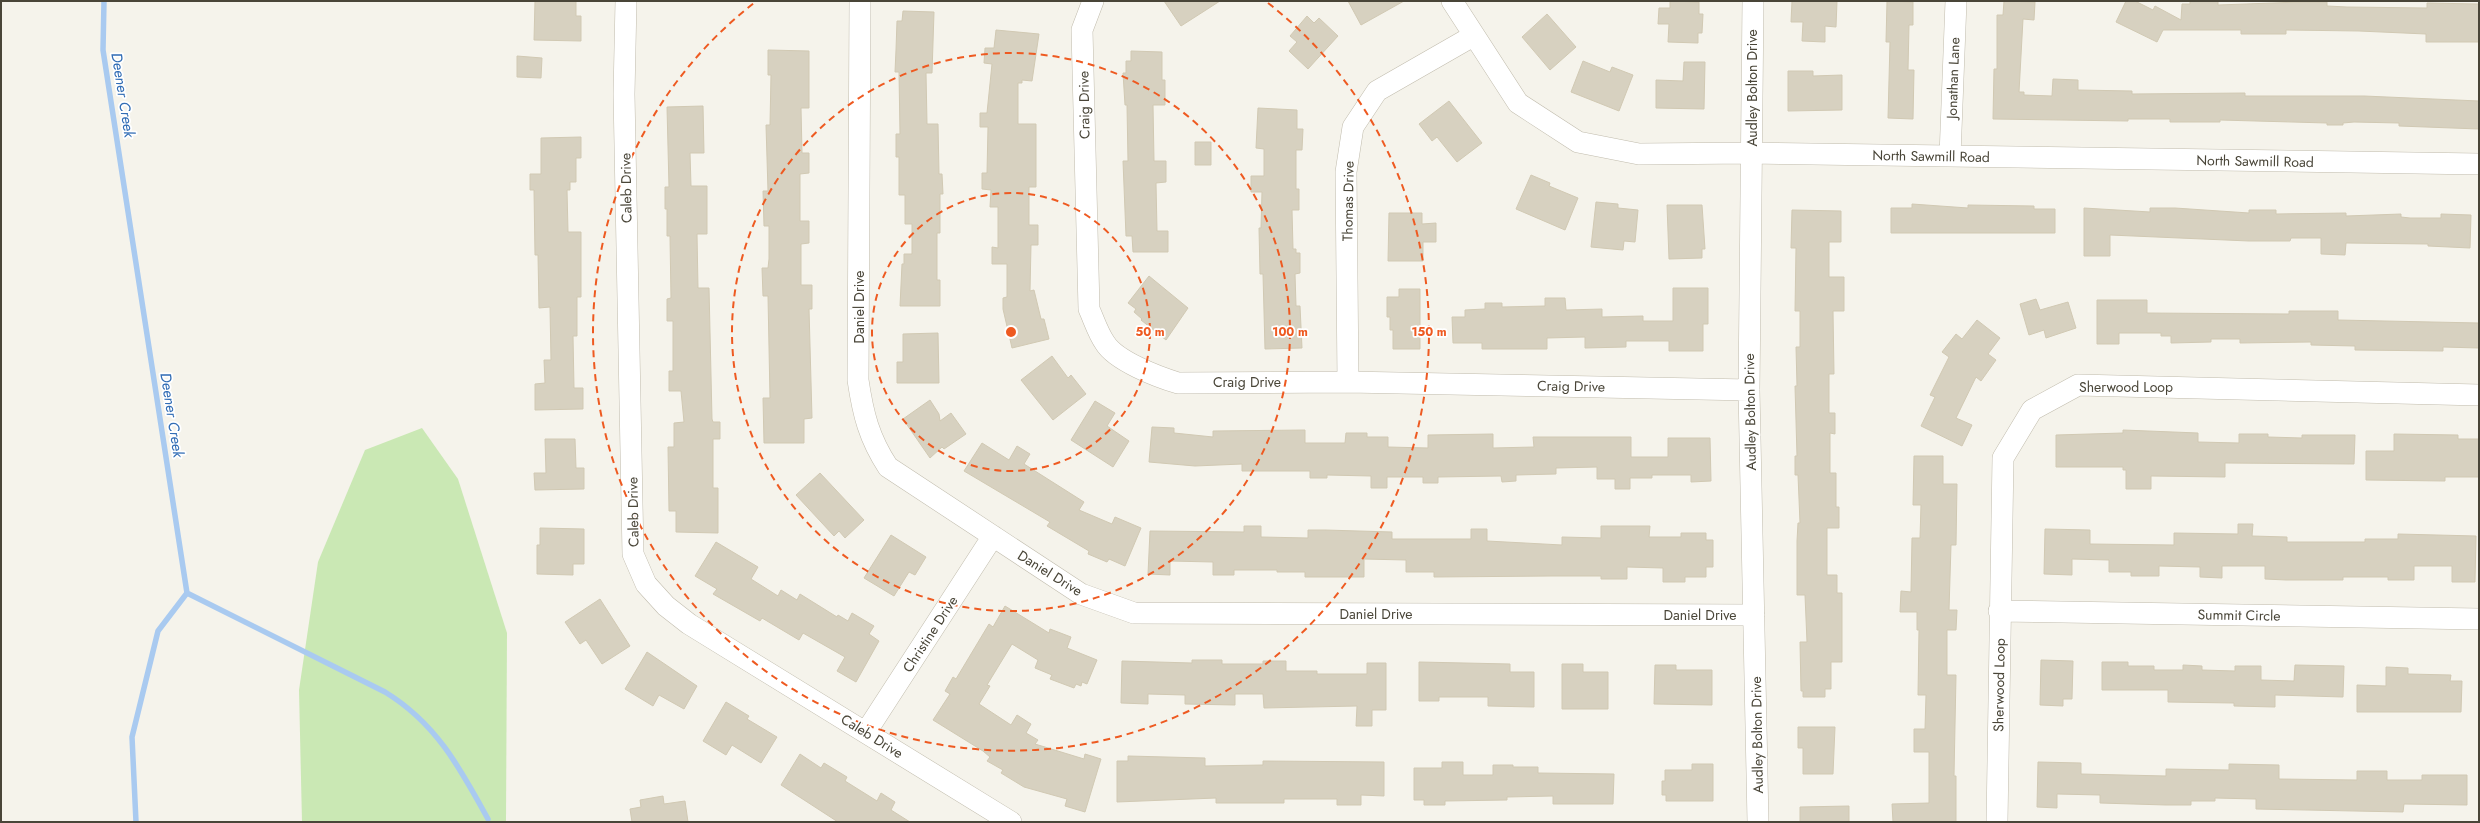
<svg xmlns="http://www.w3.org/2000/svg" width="2480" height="823" viewBox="0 0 2480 823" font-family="Jost,sans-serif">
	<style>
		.green { fill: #cae8b4 }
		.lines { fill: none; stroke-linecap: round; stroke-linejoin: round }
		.stream { stroke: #a9caf0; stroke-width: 5.5 }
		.building { fill: #d7d1c0; stroke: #d1c9b3 }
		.street-casing { stroke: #c1bcad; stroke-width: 22 }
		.street { stroke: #fff; stroke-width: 21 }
		.ring { fill: none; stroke: #ee5a21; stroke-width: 2; stroke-dasharray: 7 5 }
		.labels { text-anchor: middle; stroke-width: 3.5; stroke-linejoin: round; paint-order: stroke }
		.street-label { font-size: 14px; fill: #494538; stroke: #fff }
		.water-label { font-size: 15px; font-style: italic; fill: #326db5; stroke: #fff }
		.centre { fill: #ee5a21; stroke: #fff; stroke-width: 2 }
		.ring-label { font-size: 12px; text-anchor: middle; font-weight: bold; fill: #ee5a21; stroke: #fff; stroke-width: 3.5; stroke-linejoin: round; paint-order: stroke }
	</style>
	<rect width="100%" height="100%" fill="#f5f3eb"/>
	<path class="green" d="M422 428 458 479 507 633 506 822H302L299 690 318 562 365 450Z"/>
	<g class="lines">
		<path class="stream" d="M104 1 103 50 187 593 158 631 132 737 136 822
			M187 593 385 692C436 723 460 768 488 819"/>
	</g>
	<path class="building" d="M535 1H576V16H581V41L534 40Z
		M1164 1H1220L1181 26Z
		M1348 1H1404L1361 25Z
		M1670 1 1699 2V14H1703L1702 33H1698V43L1668 42 1669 24H1658L1659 8H1670Z
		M1792 1H1837L1836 27 1825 26V42L1802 41 1803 22H1791Z
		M1887 1 1913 2V25H1909L1908 70H1914L1913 119 1888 118 1890 42H1886Z
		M2004 1 2035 2 2034 20 2023 19 2019 92H2024V95L2052 96 2053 79 2078 80V90L2132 91V94L2245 93V96H2364L2479 101V129L2399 126V123L2354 122 2343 123V125H2327V123L2220 120V122H2170V119H2128V121L1993 119 1994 69H1997V15H2003Z
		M2126 1H2135L2153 10 2155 6 2181 20 2182 4H2190V1H2218V5L2300 2H2327V6L2347 7 2427 8V3L2479 4V42H2426V34L2359 31 2286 30V34H2241V30H2163L2157 42 2116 22Z
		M903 11 934 12 932 73H926L927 124H938L939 174H942L943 194H940V233H937V280H940V306H900L902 264H904V254H912V224H905V195H899V157H896V134H900L899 72H895L896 50 897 21H902Z
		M1547 14 1576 47 1550 70 1522 37Z
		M1307 16 1314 23 1319 18 1338 36 1308 69 1289 51 1297 42 1290 36Z
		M996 30 1039 34 1032 81 1022 80V83H1018V124H1036V187H1029V225H1038V245H1031L1030 291 1034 290 1041 319H1044L1049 339 1012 348 1003 309V298L1007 297V264H992V247L998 248V207H990L991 190 982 189V173H987L988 127H980V113H987L992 64 984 63 985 48H994Z
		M768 50 809 51V108H801L802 153H809V173L800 174V221H809V243L801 244V285H812V309H809L812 418 804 419V443H764L763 398H770L768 296H763L762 268H768L769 259V226H764L763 191H768L766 125H770L771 75H768Z
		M1131 51 1162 52V80H1165V105H1153L1154 161H1166V182L1156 183 1157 231H1168V252H1133L1132 236H1126L1123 161H1128L1127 105H1125L1123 73H1126V61H1131Z
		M517 56 542 58 541 78 517 77Z
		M1583 61 1610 72 1612 67 1633 75 1619 111 1571 92Z
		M1684 62H1705L1704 109 1656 108V80L1683 81Z
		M1788 71H1813V76L1842 75V110L1788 111Z
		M1449 101 1482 143 1457 162 1437 137 1432 141 1419 124Z
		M703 106 704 153H690L691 186H707V234H697L698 288H709L712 419 713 422H720V439H713V488H718V533L676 532V511H669L668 447H674V423L684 422 681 391H669V371H673V321H667V299L671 298 670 236H667V209H665V187H669L667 107Z
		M1258 108 1297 110V129H1303L1302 150H1296V189H1299V210H1292L1293 249H1296V253H1300V273L1295 274 1296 306H1300L1302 348 1265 349 1263 274H1260L1259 228H1261L1262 192H1251V176H1264V149L1256 148Z
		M581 137V158H576V182H570V190H567L568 232H581V297H577V336H573L574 388H583V409L535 410V384L545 383 544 360H551L550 307 539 308 538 255H535L534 190H530V174H541V138Z
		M1195 142H1211V165H1195Z
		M1531 175 1550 183 1549 186 1578 198 1565 230 1516 209Z
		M1596 202 1618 204V208L1638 210 1635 242 1624 241 1623 250 1591 247Z
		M1912 204 1968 208V205L2034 206V209H2055V233H1891V208H1912Z
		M1667 205H1702L1705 249H1702V258L1669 259Z
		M2084 208 2150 212V208H2175L2249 213V210H2276V214L2346 213V216L2401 214V217L2410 218H2441V214L2471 215 2470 248 2428 246V244L2346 243 2345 255 2321 254V238H2291L2290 241H2249L2110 235V256H2084Z
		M1792 210 1841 211V242H1829V277H1844V311H1833L1834 374H1829V413H1835V434L1830 433V473H1836V507H1839V528H1827V575H1837V593H1842V662H1831V689H1825V697H1803V691H1801L1800 642H1807L1805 595H1797V541L1798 523H1800L1798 475H1795V456H1797L1795 386H1797L1796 347H1800V311H1795L1796 248H1791Z
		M1389 213H1422V224L1436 223V242H1423V261H1388Z
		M1149 276 1188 308 1166 340 1141 320 1142 319 1134 312 1136 309 1128 303Z
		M1673 288H1708V324H1703V351H1669V341H1626V347L1585 348V337L1547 338V349H1482V343H1453L1452 317H1465V310L1485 309V303H1502V307L1545 306V298H1565L1566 310 1602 309V317L1643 316V321H1673Z
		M1399 289H1420V349H1393V330H1390V317H1387V297H1399Z
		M2036 299 2040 310 2068 302 2076 328 2046 338 2044 330 2029 335 2020 304Z
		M2097 300H2147V313L2289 314V311H2338V320L2479 323V348L2443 347V351L2355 350V346L2311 345V342L2240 343V339H2211V342L2171 343V336H2161V333H2119V344H2097Z
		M1977 320 2000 338 1988 354 1996 360 1981 381 1976 377 1956 418 1972 425 1962 446 1921 426 1935 397 1930 395 1949 357 1942 352 1956 334 1962 339Z
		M938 333 939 383H897V362H903V334Z
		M1052 356 1068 378 1071 375 1086 394 1053 420 1021 380Z
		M930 400 939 414 940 421 951 413 966 434 944 449 942 447 930 458 903 419Z
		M1095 401 1115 413 1107 426 1129 441 1113 467 1071 440Z
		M1152 427 1174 428V433L1213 437V431L1305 430V443H1345L1346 433H1367V437H1388V447L1428 448V435L1493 434V448L1534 447 1533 437H1631V457H1668V438H1710L1711 481 1691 482V475H1652V478H1630V489H1615V479H1597V467L1556 468V474L1516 475V481L1502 482 1501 476 1438 477V483H1423V477H1387V488H1371V476L1327 475V478H1310V471H1242V464L1195 466 1149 462Z
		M2123 430 2198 433V442L2239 443V434H2268V437L2302 438V435H2355L2354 464 2225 463V477L2151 476V489H2126V470H2123V467H2056V435L2123 433Z
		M2394 434 2458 435V439H2479V477H2445V481L2366 480V451H2394Z
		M545 439H575L576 468H584V489L535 490 534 473H546Z
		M982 443 1009 460 1017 446 1030 454 1024 464 1084 502 1079 510 1112 524 1115 517 1141 528 1125 566 1109 559 1107 562 1088 554 1089 551 1047 526 1050 522 964 471Z
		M1914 456H1943V484H1957L1956 545H1951L1949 610H1957L1956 630H1947V675H1956L1954 776H1956V822H1893L1892 804 1929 803V752H1914V729H1925L1926 695H1918L1919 630H1917V612H1900L1901 591 1911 592 1912 538H1920L1921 505H1913Z
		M820 473 864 520 845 538 839 531 834 536 796 495Z
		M2238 524H2253L2252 536 2287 537V542H2365V539H2398V534L2476 536 2475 582H2452V566H2414V580H2388V577H2343V580H2286L2265 579V566H2222V578L2200 577V567L2159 566V576H2131V572H2109V560L2072 559V575L2044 574 2045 529 2090 530V544L2174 545V533L2238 534Z
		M1244 526H1261V537L1308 538V530H1325L1392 532V539H1471V529H1487V541L1562 545V537L1601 538V526H1650L1649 537H1681V533H1706V540H1713V567H1706V577H1685V582H1663V568L1627 567V579H1601V576H1551L1434 577V572H1406V560L1364 559V577H1305V572H1277V570H1234V575H1213V562L1170 561V575L1148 574 1150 531 1244 532Z
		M540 528 584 529V564H573V575L537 574V545H540Z
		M891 535 926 557 915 575 909 572 894 596 864 578Z
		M716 542 758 567 751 579 778 596 781 590 797 600 800 594 837 617 838 615 848 621 852 613 874 626 869 634 879 641 856 682 837 671 845 657 803 633 799 640 762 618 760 621 713 594 717 589 695 576Z
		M600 599 630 646 602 664 586 640 580 644 565 622Z
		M1005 606 1049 633 1050 629 1071 637 1067 648 1097 660 1087 684 1082 682 1081 686 1076 684 1074 688 1050 679 1052 675 1035 668 1038 660 1012 644 987 685 990 686 979 704 1011 725 1017 715 1031 724 1026 733 1038 740 1035 744 1084 759 1085 754 1101 759 1085 812 1065 806 1067 799 1024 787 1001 773 1003 770 987 761 990 757 983 751 933 720 950 694 945 691 953 677 956 679 989 624 993 627Z
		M647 652 697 686 684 709 659 695 653 706 625 689Z
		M1192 660H1222V664H1263V661H1286V671H1317V674H1367V663H1386V710H1372V726H1356L1357 706 1264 708 1263 694H1235V705L1185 704V695L1148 694V704L1121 703 1122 661 1192 663Z
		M2041 660 2073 661 2072 699H2063V706L2040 705Z
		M1419 662 1510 664V672H1534V707L1488 706V697H1439V701H1419Z
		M2102 662H2128V666H2154V670H2183V665L2202 666V670L2235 671V666H2261V680L2294 681 2295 665 2344 666 2343 697 2275 695V707L2234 706V703L2168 702V690H2102Z
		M1562 664H1583V672H1608V709H1562Z
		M1655 665H1676V670H1712V705L1654 704Z
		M2386 667 2408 668V674L2451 675 2450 681H2462L2461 712H2357V685L2386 686Z
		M726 702 749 716 747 719 777 737 761 763 732 745 726 755 703 741Z
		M1798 727H1835L1833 774H1803V748H1798Z
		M800 754 821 768 824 763 847 777 845 781 877 801 881 793 895 802 891 810 910 822H838L781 785Z
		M1128 756 1205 758V766L1263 765V761L1384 762V796L1361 795V805H1337V799H1284V803H1216V798L1117 802V761H1128Z
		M1442 762H1463V775H1493V765H1513V767H1538V773L1614 774 1613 804H1553V796L1507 797V800L1445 801V805H1424V800H1414V768H1442Z
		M2038 762 2081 763V774L2166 776V769L2229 770V764L2279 765V779L2357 780V771H2387V780H2422V775H2467V805L2404 804 2403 812 2256 809V799L2215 798V801H2191V805H2166L2100 803V795L2057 794V808L2037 807Z
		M1692 764H1713V801H1666V795H1662V781H1665V770H1692Z
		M663 796 664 804 685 801 688 822H632L630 809 641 807 640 800Z
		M1849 806V822H1800V807Z"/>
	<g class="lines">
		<defs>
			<path id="street" d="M626 1 624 94 633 554 646 584 666 606 689 624 1011 822
				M860 1 858 380C863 414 869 438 888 467L1081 594 1134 613 1754 615
				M1093 1 1082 30 1089 309C1094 320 1098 333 1105 343 1116 361 1158 377 1178 383L1348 382 1749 390
				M1452 1 1518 103 1578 142 1639 154 1751 153 2479 164
				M1753 1 1749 390 1758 822
				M1950 156 1956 1
				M1348 382 1346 172 1353 127 1377 91 1473 36
				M1999 611 2479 619
				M866 732 993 536
				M1997 822 2003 458 2032 410 2078 385 2479 395"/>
		</defs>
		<use href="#street" class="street-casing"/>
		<use href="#street" class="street"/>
	</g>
	<g class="ring">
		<circle cx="1011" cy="332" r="139"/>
		<circle cx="1011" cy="332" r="279"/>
		<path d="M1268 3A418 418 0 1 1 754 3"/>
	</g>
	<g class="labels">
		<g class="street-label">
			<text transform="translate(1953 78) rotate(-88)" y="5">Jonathan Lane</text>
			<text transform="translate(1752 88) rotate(-90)" y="5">Audley Bolton Drive</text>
			<text transform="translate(1084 105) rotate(-91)" y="5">Craig Drive</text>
			<text transform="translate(1931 156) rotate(1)" y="5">North Sawmill Road</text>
			<text transform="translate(2255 161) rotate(1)" y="5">North Sawmill Road</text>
			<text transform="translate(626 188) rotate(-91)" y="5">Caleb Drive</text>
			<text transform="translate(1348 201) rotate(-89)" y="5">Thomas Drive</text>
			<text transform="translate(859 307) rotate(-90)" y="5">Daniel Drive</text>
			<text x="1247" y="387">Craig Drive</text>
			<text transform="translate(1571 386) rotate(1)" y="5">Craig Drive</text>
			<text x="2126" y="392">Sherwood Loop</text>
			<text transform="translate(1750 412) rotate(-91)" y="5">Audley Bolton Drive</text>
			<text transform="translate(633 512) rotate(-91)" y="5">Caleb Drive</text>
			<text transform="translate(1050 573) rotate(32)" y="5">Daniel Drive</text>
			<text x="1376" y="619">Daniel Drive</text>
			<text x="1700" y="620">Daniel Drive</text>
			<text transform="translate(2239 615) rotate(1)" y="5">Summit Circle</text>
			<text transform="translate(930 634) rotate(-57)" y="5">Christine Drive</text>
			<text transform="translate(1999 685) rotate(-89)" y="5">Sherwood Loop</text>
			<text transform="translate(1757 735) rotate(-91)" y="5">Audley Bolton Drive</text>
			<text transform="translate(872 736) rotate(32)" y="5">Caleb Drive</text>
		</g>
		<g class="water-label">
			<text transform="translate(123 95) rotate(81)" y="5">Deener Creek</text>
			<text transform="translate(172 415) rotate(81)" y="5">Deener Creek</text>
		</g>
	</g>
	<circle cx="1011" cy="332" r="6" class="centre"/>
	<g class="ring-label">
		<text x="1150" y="336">50 m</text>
		<text x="1290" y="336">100 m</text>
		<text x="1429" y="336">150 m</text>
	</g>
	<rect width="2480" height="823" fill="none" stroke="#494538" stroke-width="4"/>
</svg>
